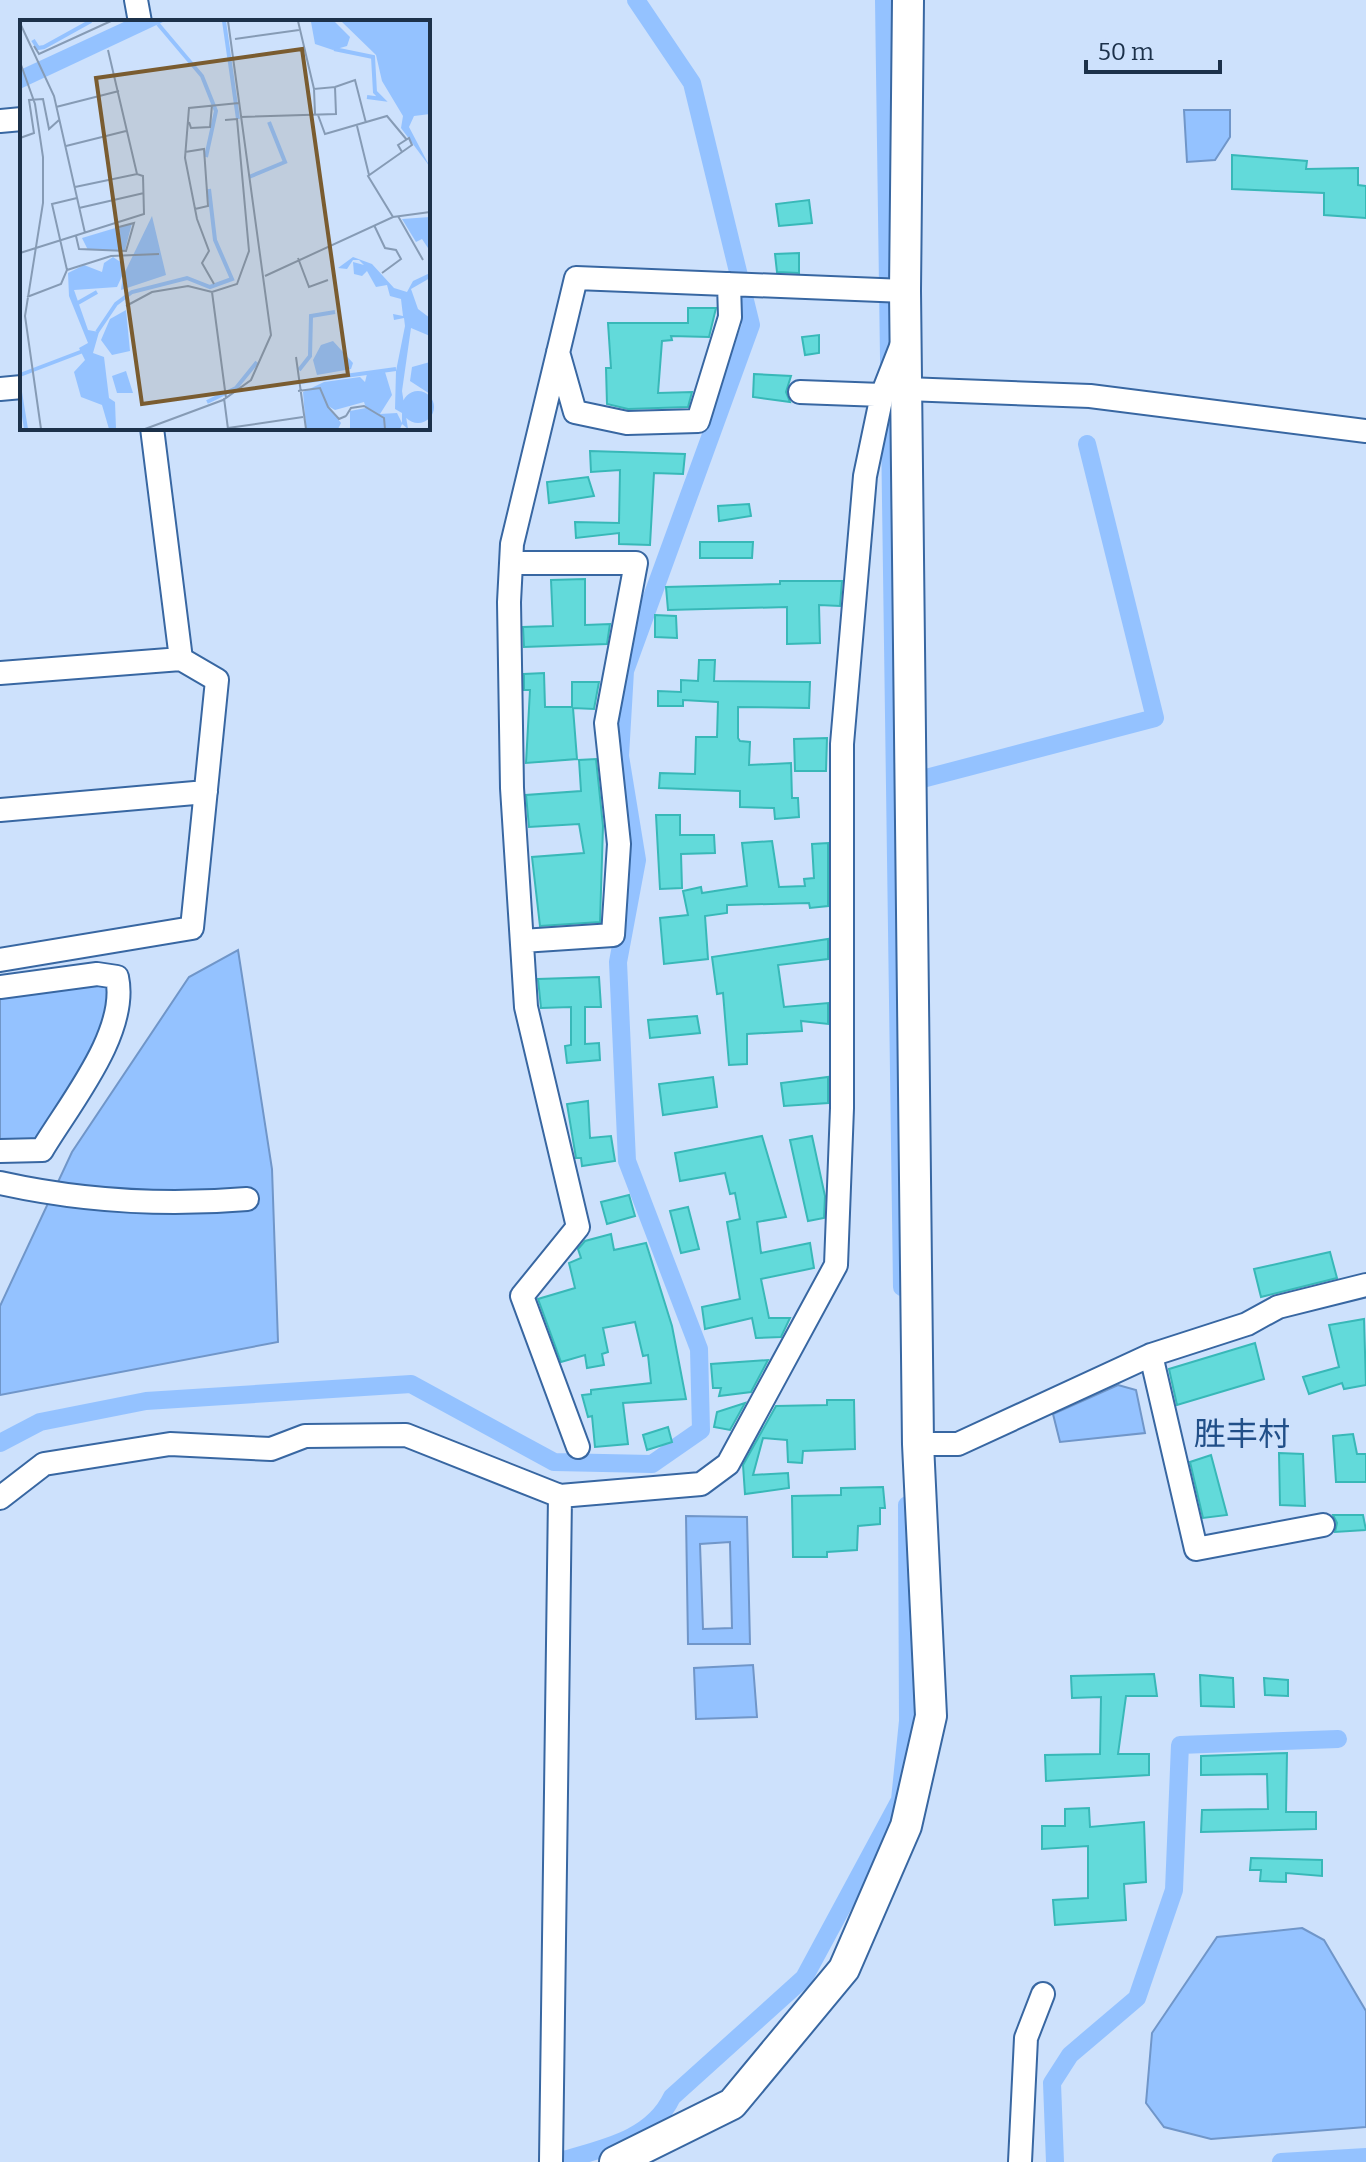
<svg xmlns="http://www.w3.org/2000/svg" width="1366" height="2162" viewBox="0 0 1366 2162" font-family="Bitter,'Noto Sans SC',serif">
	<style>
		.water { fill: #94c2ff; stroke: #7096c9; stroke-width: 2; fill-rule: evenodd }
		.lines { fill: none; stroke-linecap: round; stroke-linejoin: round }
		.canal { stroke: #94c2ff; stroke-width: 18 }
		.building { fill: #62dada; stroke: #38b8b8; stroke-width: 2 }
		.street-casing { stroke: #3867a2; stroke-width: 26 }
		.secondary-casing { stroke: #3867a2; stroke-width: 34 }
		.street { stroke: #fff; stroke-width: 22 }
		.secondary { stroke: #fff; stroke-width: 30 }
		.labels { text-anchor: middle; stroke-width: 6; stroke-linejoin: round; paint-order: stroke }
		.quarter-label { font-size: 32px; fill: #214f88; stroke: #cde1fc }
		.inset-river { fill: none; stroke: #94c2ff; stroke-width: 4 }
		.inset-road { fill: none; stroke: #869bb5; stroke-width: 2 }
		.view { fill: #7a5c30; fill-opacity: 0.15; stroke: #7a5c30; stroke-width: 4 }
		.inset-edge { fill: none; stroke: #1c314a; stroke-width: 4 }
	</style>
	<rect width="100%" height="100%" fill="#cde1fc"/>
	<path class="water" d="M1184 110H1230V137L1215 160 1187 162Z
		M238 950 272 1169 278 1342 0 1395V1306L72 1152 189 977Z
		M105 978 115 991 108 1028 35 1147 0 1144V993Z
		M1118 1385 1136 1390 1145 1433 1060 1442 1053 1414Z
		M686 1516 747 1517 750 1644H688ZM730 1542 732 1628 703 1629 700 1544Z
		M753 1665 757 1717 696 1719 694 1668Z
		M1302 1928 1324 1940 1366 2011V2127L1211 2139 1164 2127 1146 2103 1152 2033 1217 1937Z"/>
	<g class="lines">
		<path class="canal" d="M884 0 902 1287
			M903 784 1155 718 1087 444
			M0 1443 40 1422 146 1401 411 1384 554 1462 652 1464 701 1430 699 1349 627 1161 618 962 637 860 620 756 625 671 751 325 692 83 636 0
			M557 2162C600 2149 651 2141 672 2097L804 1978 900 1800 908 1721 907 1505
			M1055 2162 1052 2083 1070 2055 1137 1998 1174 1890 1180 1745 1338 1739
			M1281 2162 1366 2157"/>
	</g>
	<path class="building" d="M1232 155 1307 161 1306 169 1358 168V185L1366 186V218L1324 215V193L1232 189Z
		M809 200 812 223 779 226 776 204Z
		M799 253V273L777 272 775 254Z
		M688 308H716L709 337 671 336 672 340 662 341 658 393 692 392 688 407 628 409 607 404 606 368H611L608 323H688Z
		M819 335V353L805 355 802 337Z
		M754 374 791 376 786 392 790 402 753 397Z
		M590 451 685 454 683 474 654 473 650 545 619 544V533L576 538 575 522 619 523 620 470 591 472Z
		M588 477 594 496 549 503 547 482Z
		M749 504 751 516 719 521 718 506Z
		M700 542H753L752 558H700Z
		M585 579V625L610 624 607 644 524 647 523 627 553 626 551 580Z
		M780 581H842L840 606 819 605 820 643 787 644V607L668 610 666 587 780 584Z
		M655 615 676 616 677 638 655 637Z
		M699 660H715L714 681 810 682 809 708 738 707V738L740 741 750 742 749 765 791 763 792 798H798L799 817 775 819 774 808 740 807V791L659 788 660 773 695 774 696 737H717L718 702 683 700V706H658V691L681 692V680L698 681Z
		M544 673 545 707H572V682H599L594 709 573 708 577 759 526 763 530 690H524V674Z
		M827 738 826 771H795L794 739Z
		M596 759 603 826 600 922 540 926 532 857 584 853 579 824 529 827 526 795 581 791 579 760Z
		M656 815H680V835H714L715 853 681 854 682 888 660 889Z
		M772 841 779 887 805 886 804 879 814 878 812 844 828 843V906L810 908 809 903 727 905V913L705 916 708 959 664 964 660 918 688 915 683 891 701 887 702 893 747 886 742 843Z
		M828 939V959L778 965 784 1007 828 1003V1024L801 1021 802 1031 747 1034V1064L729 1065 723 993 717 994 712 957Z
		M599 977 601 1007H585V1044L599 1043 600 1060 567 1063 565 1046 571 1045V1007L541 1008 538 979Z
		M697 1016 700 1033 650 1038 648 1020Z
		M713 1077 717 1107 663 1115 659 1084Z
		M828 1077V1103L784 1106 781 1083Z
		M588 1101 590 1138 611 1136 615 1161 582 1166 581 1158H576L567 1104Z
		M762 1136 786 1217 757 1222 761 1253 810 1243 814 1268 761 1279 769 1318H790L781 1337 756 1338 752 1318 705 1329 702 1307 740 1299 727 1222 740 1219 735 1193 730 1194 725 1173 680 1181 675 1153Z
		M812 1136 825 1196 824 1218 808 1221 790 1140Z
		M629 1195 635 1216 607 1224 601 1202Z
		M688 1207 699 1249 681 1253 670 1211Z
		M611 1234 614 1250 646 1243 672 1326 686 1399 623 1403 628 1444 595 1447 592 1416 588 1417 582 1395 591 1394V1390L651 1383 648 1355 643 1356 635 1322 603 1328 608 1352 602 1354 604 1365 587 1368 585 1355 561 1362 538 1299 575 1288 569 1263 581 1258 578 1249 585 1241Z
		M1330 1252 1337 1278 1261 1297 1254 1269Z
		M1364 1319 1366 1385 1344 1389 1342 1383 1309 1394 1303 1377 1339 1367 1329 1325Z
		M1255 1343 1264 1379 1177 1405 1169 1369Z
		M768 1360 751 1392 719 1396 721 1388H713L711 1364Z
		M827 1400H854L855 1449 803 1451 802 1463 788 1462 787 1440 763 1438 753 1475 788 1473 789 1488 745 1494 743 1465 776 1406 827 1405Z
		M745 1403 730 1430 714 1427 717 1412Z
		M668 1427 672 1442 647 1450 643 1435Z
		M1353 1434 1357 1454H1366V1482H1336L1333 1436Z
		M1279 1453 1303 1454 1305 1506 1280 1505Z
		M1211 1455 1227 1515 1203 1518 1190 1462Z
		M883 1487 885 1508H880V1524L858 1526 857 1550 827 1552V1557H793L792 1496 841 1495V1488Z
		M1333 1515H1363L1366 1530 1335 1532 1337 1523Z
		M1154 1674 1157 1696H1126L1118 1754H1149V1775L1046 1781 1045 1755 1100 1754 1101 1697 1072 1698 1071 1676Z
		M1200 1675 1233 1678 1234 1707 1201 1706Z
		M1264 1678 1288 1680V1696L1265 1695Z
		M1287 1753 1286 1812H1316V1829L1201 1832 1202 1810 1268 1809 1267 1774 1201 1775V1756Z
		M1089 1808 1090 1827 1144 1822 1146 1882 1124 1884 1126 1920 1055 1925 1053 1900 1088 1898V1846L1042 1849V1826H1065V1809Z
		M1251 1858 1322 1860V1876L1286 1873V1882L1260 1881 1261 1870H1250Z"/>
	<g class="lines">
		<defs>
			<path id="street" d="M136 0 140 22
				M0 121 22 119
				M558 352 575 412 627 423 698 421 730 317 729 284
				M0 389 22 387
				M906 389 1090 396 1366 431
				M882 395 902 344
				M152 428 181 659
				M511 563H636L606 723 619 844 613 935 522 941
				M0 673 181 659 217 680 192 928 0 960
				M0 810 206 792
				M0 987 97 974 117 977C129 1032 70 1103 42 1150L0 1151
				M0 1183C81 1201 165 1206 247 1199
				M1151 1355 1196 1549 1323 1525
				M918 1444H958L1151 1355 1247 1324 1278 1307 1366 1285
				M578 1447 522 1296 578 1227 526 1007 512 788 509 602 512 544 576 278 905 291
				M0 1498 44 1464 170 1444 271 1449 305 1436 406 1435 560 1496 701 1484 728 1464 836 1265 842 1108V744L865 476 882 395 800 392
				M551 2162 560 1496
				M1020 2162 1026 2038 1043 1994"/>
			<path id="secondary" d="M615 2162 732 2104 844 1969 906 1826 931 1716 918 1444 905 291 908 0"/>
		</defs>
		<use href="#street" class="street-casing"/>
		<use href="#secondary" class="secondary-casing"/>
		<use href="#street" class="street"/>
		<use href="#secondary" class="secondary"/>
	</g>
	<g class="labels">
		<g class="quarter-label">
			<text x="1242" y="1445">胜丰村</text>
		</g>
	</g>
	<g transform="translate(20 20)">
		<rect width="410" height="410" fill="#cde1fc"/>
		<path d="M106 1H145L0 69V50ZM314 1 330 17 327 26 313 30 295 24 291 2ZM321 1H410V94L394 96 389 107 410 147 381 108 383 96 362 61 356 35ZM132 196 146 255 101 270 103 254 97 267 54 270 68 310 79 312 73 333 84 337 89 378 95 382 96 409H89L82 385 61 377 54 352 65 340 59 328 68 323 49 276 48 253 64 245 82 252 84 243 93 237 102 243 104 254ZM410 197V231L402 219 396 222 382 199ZM112 203 105 230H68L62 218ZM333 237 352 244 374 268 387 272 393 261 410 253V258L391 269 398 289 410 298V316L391 308 382 371 388 409 382 404 380 409H330V391L346 388 344 382 315 390 308 386 321 403 318 409H286L283 372 304 362 340 357 345 362 347 354 365 352 372 375 360 394 377 393 382 403V393L375 389 376 351 385 306 384 298 374 300 373 294 383 296 381 279 370 276 367 265 356 267 347 251 342 256 334 254 333 242 344 245 339 240H333L327 249 318 248ZM106 290 110 331 92 335 81 320 90 299ZM313 321 333 343 331 349 297 355 293 340 301 325ZM410 342V374L390 361 392 347ZM106 351 113 373H97L92 356ZM382 387a16 16 0 1 1 32 0a16 16 0 1 1-32 0Z" fill="#94c2ff"/>
		<path class="inset-river" d="M204 1 218 99M138 4 182 56 196 91 186 137M13 20 18 28 24 27 71 1M314 29 353 37 355 72 362 79 347 77M229 157 265 142 249 102M56 284 77 272M77 312 96 284 112 272 167 258 190 267 212 259 195 220 189 169M279 350 290 336 291 296 315 292M0 355 63 331M281 362 376 349M0 372 6 409M187 382 216 368 237 342"/>
		<path class="inset-road" d="M0 3 34 76 65 213M215 19 279 10M14 26 19 34 91 1M88 30 117 154M0 42 15 84 23 137V183L5 296 21 409M315 67 335 60 346 103M294 69 295 94M36 87 99 71M298 95 305 114 367 96 387 120M221 97 316 94 315 67 294 69 278 1M169 102 171 108 190 107 192 85M337 106 349 155M0 118 14 113 9 80 23 79 29 109 39 100M46 126 106 111M165 132 184 129 188 186 175 189M59 188 124 173M378 196 403 240M373 197 348 156 392 125 389 118 378 125 382 132M354 205 365 228 376 230 381 239 362 253M56 216 59 229 106 231 114 203 95 208M0 233 124 194 123 156 117 154 55 167M278 238 289 267 308 260M47 250 91 236 139 234M245 256 373 197 410 192M194 264 182 243 189 231 177 199 165 138 169 88 219 83M192 272 206 378M7 277 41 264 47 250 32 184 57 178M106 286 132 272 168 266 192 272 217 264 229 231 217 99 205 100M276 337 286 409M278 371 300 368 308 387 319 399 326 396M204 378 208 409M326 396 331 388 344 386 364 398 365 409M208 408 283 397M125 409 203 380 231 360 251 315 208 1"/>
		<path class="view" d="M282 29 328 355 122 384 76 58Z"/>
		<rect width="410" height="410" class="inset-edge"/>
	</g>
	<path d="M1086 60v12h134v-12" fill="none" stroke="#1c314a" stroke-width="4"/>
	<text x="1098" y="60" font-size="24" fill="#1c314a" stroke="#cde1fc" stroke-width="6" paint-order="stroke">50 m</text>
</svg>
